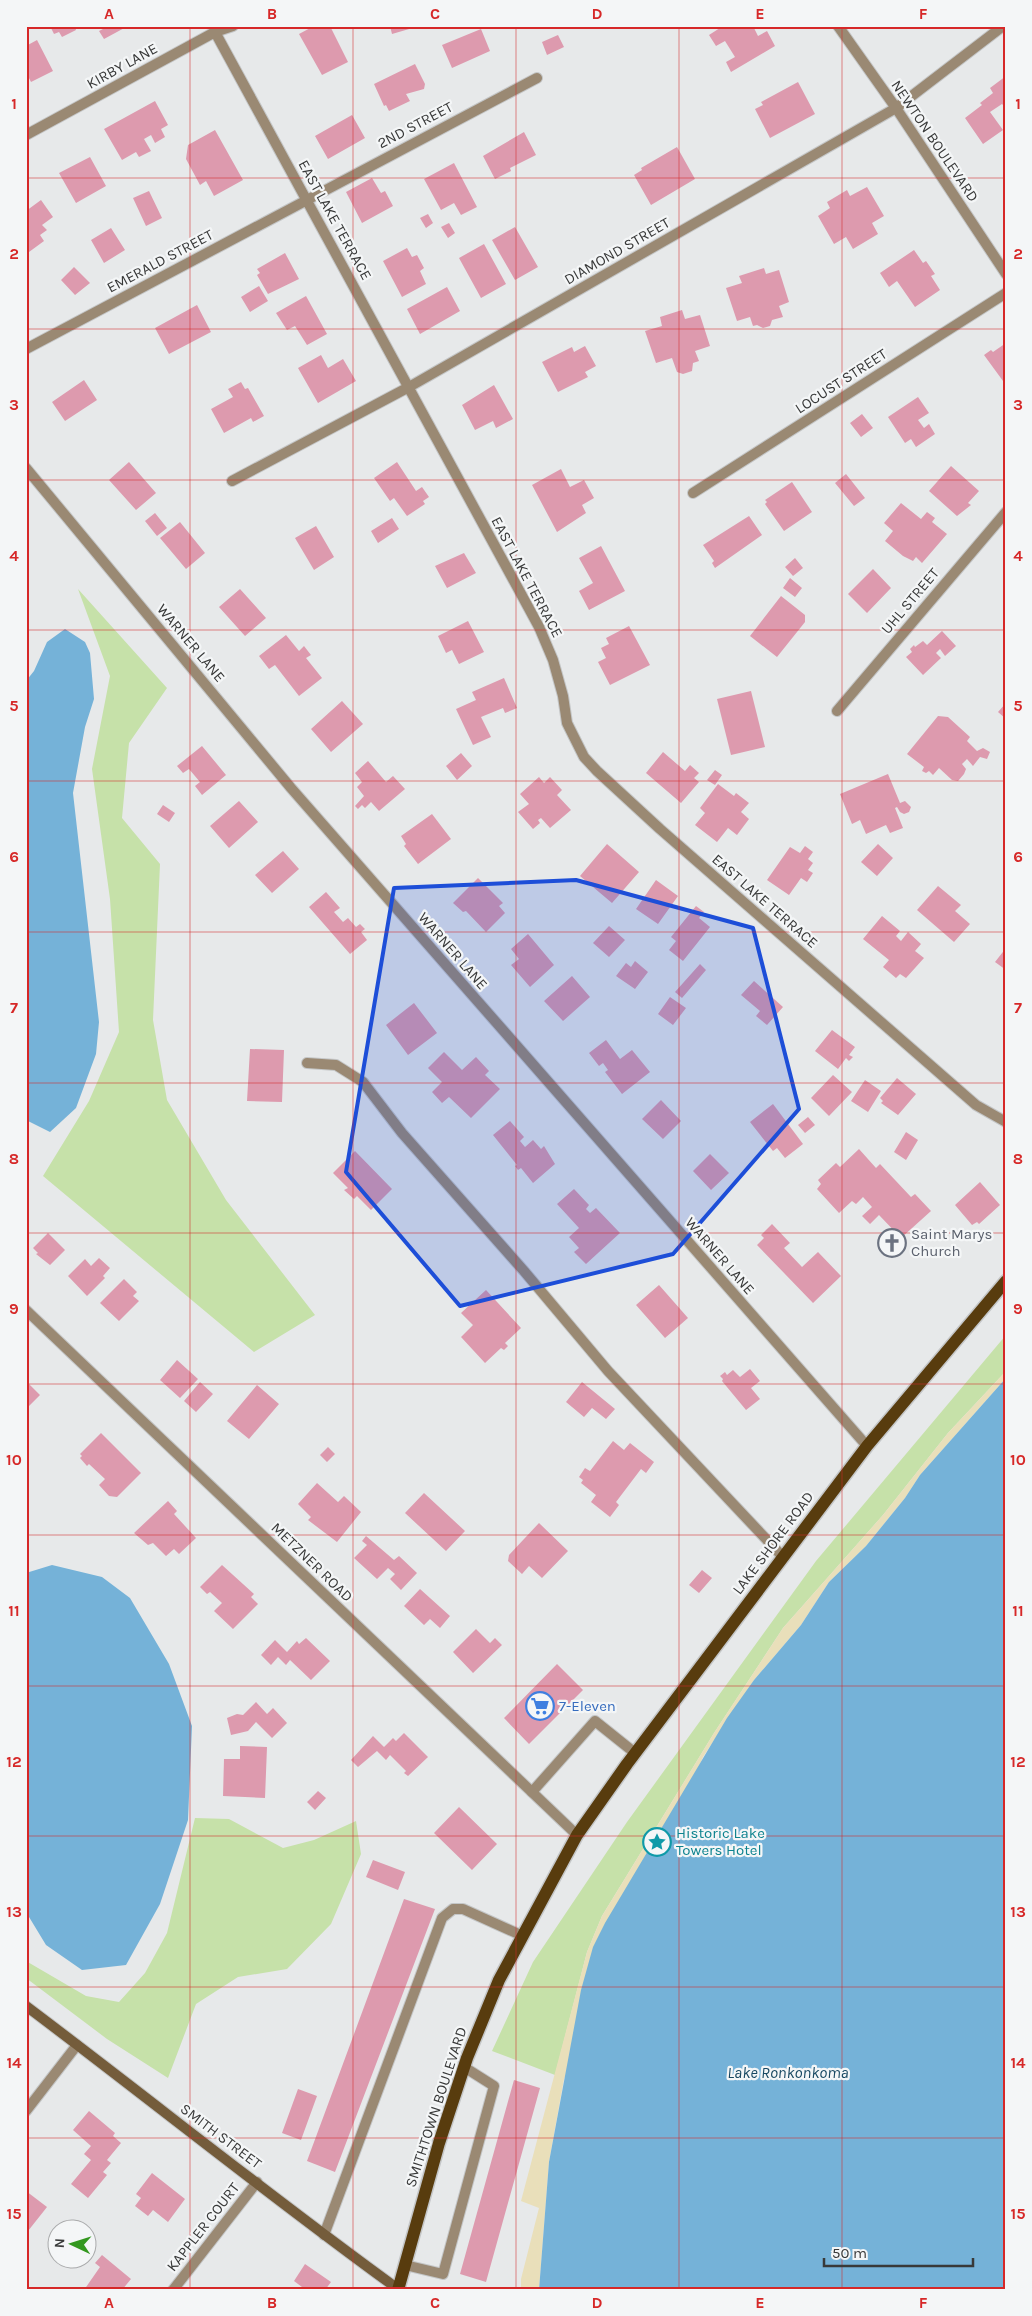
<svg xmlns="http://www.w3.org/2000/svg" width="1032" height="2316" viewBox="0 0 1032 2316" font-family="Karla,sans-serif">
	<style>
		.green { fill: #c6e1a9 }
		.sand { fill: #e9dfba }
		.water { fill: #75b2d8 }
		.building { fill: #dd9aae }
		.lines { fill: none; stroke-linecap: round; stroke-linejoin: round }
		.lane-casing { stroke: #c4c6c7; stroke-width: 12 }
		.street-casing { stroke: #c4c6c7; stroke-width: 12 }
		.secondary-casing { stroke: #c4c6c7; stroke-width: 12 }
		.primary-casing { stroke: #c4c6c7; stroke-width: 15 }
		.lane { stroke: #9a8973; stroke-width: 10 }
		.street { stroke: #9a8973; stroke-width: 10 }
		.secondary { stroke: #745c3b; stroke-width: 10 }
		.primary { stroke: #583c0e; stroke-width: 12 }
		.marked { fill: #1d4ed8; fill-opacity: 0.2; stroke: #1d4ed8; stroke-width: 4; stroke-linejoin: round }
		.grid { fill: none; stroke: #d62828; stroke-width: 1; stroke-opacity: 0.55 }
		.labels { text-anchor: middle; stroke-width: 4.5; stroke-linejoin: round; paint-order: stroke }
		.street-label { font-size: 15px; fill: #383939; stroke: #f4f6f7 }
		.worship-label { font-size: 15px; fill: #5b616d; stroke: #f4f6f7; text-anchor: start }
		.shop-label { font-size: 15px; fill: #366cbe; stroke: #f4f6f7; text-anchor: start }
		.culture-label { font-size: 15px; fill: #0d838f; stroke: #f4f6f7; text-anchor: start }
		.water-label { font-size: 16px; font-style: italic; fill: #174862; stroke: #f4f6f7 }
		.neatline { fill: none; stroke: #d62828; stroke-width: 2 }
		.grid-label { font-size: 16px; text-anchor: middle; font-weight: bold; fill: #d62828 }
	</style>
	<rect width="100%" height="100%" fill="#e7e9ea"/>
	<path class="green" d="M78 589 167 688 129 743 122 818 160 864 153 1020 167 1100 226 1200 315 1315 254 1352 43 1176 89 1101 119 1032 110 899 92 769 110 676Z
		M1006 1335V1371L948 1433 883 1515 783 1628 714 1733 602 1916 587 1952 555 2075 492 2051 533 1962 627 1822 816 1561Z
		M195 1818 229 1819 283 1848 314 1840 356 1821 361 1854 331 1924 287 1969 238 1977 196 2004 168 2078 107 2039 26 1978V1961L86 1996 119 2002 145 1973 167 1933Z"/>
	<path class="sand" d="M1006 1371V1378L920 1475 905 1498 866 1546 829 1582 801 1625 754 1680 703 1757 564 2079 549 2162 539 2290H521V2279L539 2208 521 2201 587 1952 602 1916 714 1733 783 1628 883 1515 948 1433Z"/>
	<path class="water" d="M65 629 85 642 90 653 94 699 85 727 73 793 99 1022 96 1054 76 1108 50 1132 26 1120V917L28 903 26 681 34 671 47 642Z
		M1006 1378V2290H539L549 2162 581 1990 593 1947 605 1923 727 1718 754 1680 801 1625 829 1582 866 1546 905 1498 920 1475Z
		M52 1565 102 1577 130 1598 169 1664 192 1726 188 1820 160 1904 126 1965 82 1970 46 1945 26 1912V1573Z"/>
	<path class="building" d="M50 26H75L76 30 62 37 59 32 54 34Z
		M101 26H128L104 39 99 31 103 29Z
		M314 26H330L348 62 322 75 299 34Z
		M390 26H416V27L392 34Z
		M723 26H753L758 36 767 31 775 46 731 72 726 62 735 57 725 41 716 46 709 35Z
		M481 29 490 51 452 68 442 45Z
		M558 35 564 47 547 55 542 42Z
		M37 40 53 71 31 82 26 72V46Z
		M415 64 425 84 424 89 406 94 410 101 389 111 386 105 384 106 374 84Z
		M1006 76V105L1004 106 1002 104 990 112 1003 130 983 144 965 118 982 105 980 103 993 93 990 88Z
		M798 82 815 114 770 138 755 109 763 105 761 102Z
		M155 101 168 125 161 129 165 137 155 143 151 135 144 139 151 151 139 157 136 152 122 160 104 129Z
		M352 115 365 138 328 159 315 136Z
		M215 130 243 180 214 196 206 181 200 185 186 159 188 145Z
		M524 132 536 155 510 168 511 171 495 179 483 156Z
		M677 147 695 179 651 205 634 175 642 170 641 168Z
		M90 157 106 186 76 203 59 173Z
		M454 163 477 207 461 215 454 203 441 210 424 179Z
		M372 178 381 193 385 191 393 206 362 223 346 192Z
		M867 187 884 216 872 223 878 234 853 249 846 237 834 244 818 216 830 208 827 202 847 190 850 196Z
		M149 191 162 218 146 226 133 198Z
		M41 200 53 217 42 225 47 230 40 235 44 241 29 252 26 247V211Z
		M428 214 433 223 426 228 420 218Z
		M449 223 455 233 448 238 441 227Z
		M515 227 538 267 515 280 492 240Z
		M111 228 125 250 104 263 91 240Z
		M484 244 506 284 481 298 459 258Z
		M407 248 412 257 417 255 424 268 420 271 426 284 402 297 383 261Z
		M914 250 923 263 926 261 935 274 931 276 940 290 915 307 897 281 889 287 880 273Z
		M285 253 299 279 268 294 257 275 260 273 257 269Z
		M74 267 90 283 75 295 61 280Z
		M764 268 766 274 779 270 789 302 779 306 783 317 772 320 770 326 763 328 757 325 753 326 750 317 737 321 726 288 742 283 739 276Z
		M259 286 268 301 250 312 241 297Z
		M447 287 460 311 420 334 407 309Z
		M306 296 327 334 307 345 295 326 287 330 276 313Z
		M197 305 211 332 169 354 155 328Z
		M682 310 685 319 700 315 710 346 695 351 699 361 693 363 692 371 683 374 677 372 672 358 656 363 645 331 662 326 660 317Z
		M1006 343V379L1003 381 984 355 991 350 993 352Z
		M585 346 596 366 585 372 588 377 558 392 542 362 572 347 574 352Z
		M321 355 328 368 343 359 356 381 318 403 298 368Z
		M84 380 97 400 65 421 52 402Z
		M241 382 245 389 248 388 264 416 253 422 251 418 224 433 211 409 233 397 228 389Z
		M494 385 513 419 496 428 493 421 475 430 462 405Z
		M918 397 929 413 918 420 924 428 929 424 935 434 916 447 911 439 905 443 888 417Z
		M862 414 873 428 861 437 850 423Z
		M129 462 156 493 136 510 109 480Z
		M397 462 416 491 422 487 429 497 423 501 425 504 407 516 394 498 390 501 374 478Z
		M951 466 979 491 968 503 971 505 957 516 929 491Z
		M561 469 570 487 584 480 594 498 582 505 586 513 557 532 532 485Z
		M846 474 865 498 854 506 835 483Z
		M792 482 812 512 784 531 765 504 767 502 765 500Z
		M901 503 921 519 927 512 935 518 932 522 947 534 922 563 916 557 913 561 903 556 885 541 893 531 884 523Z
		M155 513 167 528 157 536 145 521Z
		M749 516 762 535 715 568 712 563 714 561 703 545Z
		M392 518 399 529 378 543 371 531Z
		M180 522 205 553 186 569 160 538Z
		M316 526 334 557 314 570 295 538Z
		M601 546 625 591 589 610 579 591 593 583 579 558Z
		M464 553 476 573 447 588 435 566Z
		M795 558 803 568 793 576 785 567Z
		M873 569 891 588 867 613 848 594Z
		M790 578 802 588 795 597 783 588Z
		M240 589 266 618 245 636 219 607Z
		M781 596 805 615V622L777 657 750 636Z
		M468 621 484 652 459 664 452 650 446 653 438 636Z
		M629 626 650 665 610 685 598 662 606 658 601 648 609 644 606 638Z
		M942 631 956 646 945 656 940 649 936 653 941 658 923 675 906 657 912 652 910 649 914 645 915 647 923 641 927 645Z
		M286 635 299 651 304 646 311 655 306 658 322 678 299 696 275 665 269 669 259 656Z
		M504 678 517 708 505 713 503 708 481 717 491 737 473 745 456 709 476 700 472 692Z
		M751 691 765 747 731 755 717 699Z
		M342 701 363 724 331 752 311 729Z
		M1006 703V719L998 712Z
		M938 716 948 717 970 737 967 741 977 751 983 748 990 752 987 759 980 757 973 766 967 759 962 764 966 769 964 774 958 781 952 780 939 768 933 775 929 771 926 773 922 771 924 767 907 754Z
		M202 746 226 775 202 795 195 786 200 782 189 769 183 773 177 766Z
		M663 752 685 771 690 765 699 773 694 778 699 782 681 803 646 773Z
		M461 753 472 766 457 780 446 766Z
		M368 761 386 782 393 776 405 789 379 811 371 802 365 808 362 805 358 809 355 806 364 796 357 787 362 782 355 773Z
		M715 770 722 775 715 785 707 780Z
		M888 774 900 803 905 801 911 807 909 812 904 814 900 812 897 807 895 808 903 828 890 833 886 825 866 834 860 820 852 824 840 794Z
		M539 777 544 783 550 777 562 790 557 795 571 810 550 828 541 818 538 820 540 823 533 829 518 812 529 804 520 794Z
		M718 784 734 796 736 793 749 803 741 812 749 819 737 835 728 828 717 842 695 825 705 813 700 808Z
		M239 801 258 822 229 848 210 826Z
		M163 805 175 813 169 822 157 814Z
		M432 814 451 839 418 864 404 846 406 844 401 836Z
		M607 844 639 872 612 903 580 876Z
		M878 844 893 858 877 876 861 862Z
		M805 846 813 852 808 859 813 863 808 870 813 873 807 882 801 878 789 895 767 880 790 847 800 853Z
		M283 851 299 869 272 893 255 875Z
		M478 878 503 903 499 906 505 913 486 932 466 911 463 912 453 903Z
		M656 880 678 896 658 924 636 909Z
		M938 886 961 905 955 911 970 924 954 942 917 910Z
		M326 892 340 908 334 912 343 922 348 918 356 927 360 924 365 929 361 932 367 940 350 954 309 907Z
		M696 906 704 912 699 918 710 927 683 961 669 950 676 941 671 937Z
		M882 916 900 931 896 936 901 941 908 932 921 944 915 951 924 958 906 978 900 974 896 978 883 967 889 960 863 939Z
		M609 926 625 940 609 957 593 943Z
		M528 934 554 965 530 987 511 965 519 959 511 949Z
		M1006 948V970L995 962Z
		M635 961 648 972 635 989 616 976 626 963 631 967Z
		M700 964 706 970 682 998 675 992Z
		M572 976 590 997 563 1021 544 1001Z
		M754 981 783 1007 767 1025 756 1016 760 1011 741 995Z
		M670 997 686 1008 673 1025 658 1014Z
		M414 1003 437 1033 408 1055 386 1025Z
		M832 1030 855 1047 849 1055 853 1057 849 1061 846 1058 838 1069 815 1051Z
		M606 1040 620 1059 632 1050 650 1072 622 1094 605 1072 608 1070 603 1063 599 1066 589 1053Z
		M250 1049 284 1050 282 1102 247 1101Z
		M444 1052 462 1070 476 1057 489 1071 485 1075 500 1089 471 1118 449 1097 442 1103 432 1092 442 1082 428 1068Z
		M833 1075 852 1092 829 1116 811 1098Z
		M897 1078 916 1094 898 1115 881 1103 883 1101 880 1098Z
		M865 1080 881 1091 868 1112 851 1101Z
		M661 1100 681 1121 663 1139 642 1119Z
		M773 1104 803 1144 785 1158 777 1148 773 1151 750 1122Z
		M808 1117 815 1125 805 1133 798 1125Z
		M510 1121 524 1137 520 1141 525 1147 533 1140 541 1149 544 1146 555 1164 533 1183 521 1168 518 1170 515 1166 517 1165 493 1135Z
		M906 1132 918 1140 906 1160 894 1152Z
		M859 1149 876 1168 880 1164 911 1197 915 1194 931 1211 901 1238 879 1215 870 1224 862 1216 872 1207 863 1197 856 1204 852 1201 839 1213 817 1189 821 1184 818 1180 836 1163 840 1167Z
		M355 1151 392 1189 371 1210 357 1196 354 1199 344 1190 348 1188 333 1173Z
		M710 1154 729 1173 711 1190 693 1171Z
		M980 1182 1000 1205 979 1224 977 1222 972 1225 955 1205Z
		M574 1189 589 1205 586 1209 590 1213 596 1208 620 1233 586 1264 574 1252 579 1248 569 1237 579 1228 557 1204Z
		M772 1224 790 1243 784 1248 802 1267 818 1252 841 1276 813 1303 757 1245 764 1238 761 1235Z
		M48 1233 65 1250 50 1265 36 1254 38 1253 33 1248Z
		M99 1258 110 1268 103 1276 105 1278 87 1296 68 1276 85 1259 91 1266Z
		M124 1279 137 1292 133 1296 139 1301 119 1321 100 1303Z
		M659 1285 688 1318 665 1338 636 1305Z
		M486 1290 521 1328 505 1343 508 1346 504 1350 501 1348 485 1363 461 1337 473 1325 461 1313Z
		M177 1360 198 1379 180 1398 160 1380Z
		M750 1369 760 1381 751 1388 760 1399 746 1410 722 1381 723 1379 720 1376 725 1372 727 1375 733 1370 740 1377Z
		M26 1381 40 1395 26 1409Z
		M200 1382 213 1394 196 1412 184 1401Z
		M582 1382 615 1409 606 1419 592 1408 584 1417 566 1402Z
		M257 1385 279 1404 249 1439 227 1421Z
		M101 1433 141 1473 117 1497 109 1496 99 1485 105 1479 89 1464 87 1466 80 1458 82 1456 80 1454Z
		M613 1441 624 1450 630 1443 654 1462 646 1473 641 1469 616 1502 619 1505 610 1517 591 1502 596 1495 581 1483 583 1480 579 1477 585 1468 590 1471Z
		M328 1447 335 1454 327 1462 320 1455Z
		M317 1483 338 1502 344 1496 361 1512 337 1542 308 1520 311 1517 298 1504Z
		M424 1493 465 1531 446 1551 405 1513Z
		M168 1501 177 1511 174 1514 196 1538 179 1554 174 1549 166 1556 153 1543 148 1545 134 1533Z
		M539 1523 568 1551 542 1578 529 1566 522 1574 508 1561 509 1555Z
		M366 1536 394 1560 399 1556 417 1573 401 1590 390 1579 395 1574 388 1568 377 1579 354 1558 367 1545 362 1541Z
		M222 1565 254 1594 251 1597 258 1604 233 1629 214 1611 222 1603 210 1592 207 1594 200 1587Z
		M702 1570 712 1578 699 1593 689 1585Z
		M420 1589 450 1616 440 1628 430 1619 424 1625 404 1606Z
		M476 1629 490 1643 495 1638 502 1645 473 1673 453 1652Z
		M306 1638 330 1661 311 1680 290 1660 286 1665 278 1657 271 1665 261 1655 275 1640 287 1652 297 1641 299 1644Z
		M557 1664 583 1690 529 1744 504 1718Z
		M256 1702 267 1714 273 1708 287 1723 272 1738 256 1722 248 1731 231 1735 227 1718 237 1714 243 1715Z
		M404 1733 428 1757 408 1776 404 1773 406 1771 390 1755 386 1760 377 1751 358 1767 351 1760 373 1736 384 1747 393 1738 396 1741Z
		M240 1746 267 1747 265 1798 223 1796 224 1759H240Z
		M318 1791 326 1798 315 1810 307 1802Z
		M459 1807 497 1844 472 1870 434 1833Z
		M373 1860 405 1872 398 1890 366 1877Z
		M404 1899 435 1909 335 2172 307 2161Z
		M514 2080 540 2088 486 2282 460 2274Z
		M298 2089 317 2096 301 2140 282 2133Z
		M89 2111 115 2133 113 2136 121 2143 107 2160 111 2163 103 2172 107 2175 88 2198 71 2184 91 2160 84 2154 91 2146 73 2130Z
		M152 2173 185 2199 168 2222 153 2210 148 2216 135 2206 141 2198 136 2194Z
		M26 2191 47 2207 28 2231 26 2229Z
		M102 2255 131 2279 122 2290H84L100 2267 95 2263Z
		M305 2264 331 2282 325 2290H306L294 2281Z"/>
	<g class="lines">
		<defs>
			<path id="lane" d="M307 1063 336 1065 363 1082 402 1133 524 1271 608 1371 783 1557
				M532 1792 595 1721 635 1753
				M324 2235 442 1918 453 1909H463L523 1936
				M405 2265 443 2274 494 2086 464 2067"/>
			<path id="street" d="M838 26 896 108 1006 274
				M215 32 539 627 553 660 563 696 567 723 584 757 597 771 660 829 976 1105 1006 1122
				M26 135 215 32 233 26
				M26 349 537 78
				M26 468 291 788 867 1446
				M232 481 409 387 896 108 1003 26
				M693 493 1006 293
				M837 711 1006 512
				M26 1310 577 1835
				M26 2111 77 2045
				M173 2290 257 2182"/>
			<path id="secondary" d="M26 2006C151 2100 272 2198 398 2289"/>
			<path id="primary" d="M398 2290 439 2143 467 2058 499 1980 577 1835 627 1764 867 1446 1006 1281"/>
		</defs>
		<use href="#lane" class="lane-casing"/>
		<use href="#street" class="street-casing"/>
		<use href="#secondary" class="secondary-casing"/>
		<use href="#primary" class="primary-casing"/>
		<use href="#lane" class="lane"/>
		<use href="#street" class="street"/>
		<use href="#secondary" class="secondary"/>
		<use href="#primary" class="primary"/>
	</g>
	<path class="marked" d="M576 880 753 928 799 1109 673 1254 460 1306 346 1172 394 888Z"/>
	<path class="grid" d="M190 26V2290M353 26V2290M516 26V2290M679 26V2290M842 26V2290M26 178H1006M26 329H1006M26 480H1006M26 630H1006M26 781H1006M26 932H1006M26 1083H1006M26 1233H1006M26 1384H1006M26 1535H1006M26 1686H1006M26 1836H1006M26 1987H1006M26 2138H1006"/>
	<defs>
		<symbol id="church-ring" viewBox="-11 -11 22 22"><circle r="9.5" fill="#f4f6f7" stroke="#6b7280" stroke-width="1.5"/><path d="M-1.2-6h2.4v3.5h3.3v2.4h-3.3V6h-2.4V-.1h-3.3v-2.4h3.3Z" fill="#6b7280"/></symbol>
		<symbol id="supermarket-ring" viewBox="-11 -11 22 22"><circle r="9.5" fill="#f4f6f7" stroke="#3f7fe0" stroke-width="1.5"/><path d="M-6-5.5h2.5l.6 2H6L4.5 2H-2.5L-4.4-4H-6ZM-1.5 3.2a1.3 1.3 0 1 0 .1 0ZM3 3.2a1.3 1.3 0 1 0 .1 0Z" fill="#3f7fe0"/></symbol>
		<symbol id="sight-ring" viewBox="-11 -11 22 22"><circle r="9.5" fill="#f4f6f7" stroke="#0f9aa8" stroke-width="1.5"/><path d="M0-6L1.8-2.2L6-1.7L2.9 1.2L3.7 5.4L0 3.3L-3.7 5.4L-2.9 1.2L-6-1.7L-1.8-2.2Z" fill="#0f9aa8"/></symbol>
	</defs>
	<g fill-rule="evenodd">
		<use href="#church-ring" x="876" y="1227" width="32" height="32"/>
		<use href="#supermarket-ring" x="524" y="1690" width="32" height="32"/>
		<use href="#sight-ring" x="641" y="1826" width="32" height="32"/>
	</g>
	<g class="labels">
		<g class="street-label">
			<text transform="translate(122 66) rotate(-29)" y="5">KIRBY LANE</text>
			<text transform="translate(415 125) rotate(-28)" y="5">2ND STREET</text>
			<text transform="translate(935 141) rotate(56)" y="5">NEWTON BOULEVARD</text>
			<text transform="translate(335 220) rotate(61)" y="5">EAST LAKE TERRACE</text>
			<text transform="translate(617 251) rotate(-30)" y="5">DIAMOND STREET</text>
			<text transform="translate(160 261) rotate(-28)" y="5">EMERALD STREET</text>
			<text transform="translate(841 381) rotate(-33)" y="5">LOCUST STREET</text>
			<text transform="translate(527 577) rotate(62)" y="5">EAST LAKE TERRACE</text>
			<text transform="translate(910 601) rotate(-50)" y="5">UHL STREET</text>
			<text transform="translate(191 643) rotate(50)" y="5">WARNER LANE</text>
			<text transform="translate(765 901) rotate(41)" y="5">EAST LAKE TERRACE</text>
			<text transform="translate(453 951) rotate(49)" y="5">WARNER LANE</text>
			<text transform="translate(720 1256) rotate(49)" y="5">WARNER LANE</text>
			<text transform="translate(773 1543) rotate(-53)" y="5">LAKE SHORE ROAD</text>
			<text transform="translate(312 1562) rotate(44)" y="5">METZNER ROAD</text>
			<text transform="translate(436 2107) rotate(-72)" y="5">SMITHTOWN BOULEVARD</text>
			<text transform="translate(221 2136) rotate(37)" y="5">SMITH STREET</text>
			<text transform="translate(203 2227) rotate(-52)" y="5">KAPPLER COURT</text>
		</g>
		<g class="worship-label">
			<text x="911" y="1239">Saint Marys<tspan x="911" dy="17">Church</tspan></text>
		</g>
		<g class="shop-label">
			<text x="559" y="1711">7-Eleven</text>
		</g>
		<g class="culture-label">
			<text x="676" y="1838">Historic Lake<tspan x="676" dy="17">Towers Hotel</tspan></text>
		</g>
		<g class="water-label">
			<text x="788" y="2078">Lake Ronkonkoma</text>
		</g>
	</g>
	<rect width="1032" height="2316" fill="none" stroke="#f4f6f7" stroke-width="55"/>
	<g transform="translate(72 2244) rotate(274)"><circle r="24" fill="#f4f6f7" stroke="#a9aaab"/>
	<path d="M0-4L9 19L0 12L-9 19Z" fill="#33981f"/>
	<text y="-8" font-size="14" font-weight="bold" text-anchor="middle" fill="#383939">N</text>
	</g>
	<path d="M824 2258v8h149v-8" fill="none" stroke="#383939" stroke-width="2.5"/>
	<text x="832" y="2258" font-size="15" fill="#383939" stroke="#f4f6f7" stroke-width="4" paint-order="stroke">50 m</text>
	<rect x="28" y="28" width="976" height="2260" class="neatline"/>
	<g class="grid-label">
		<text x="109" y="19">A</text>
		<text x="272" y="19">B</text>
		<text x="435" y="19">C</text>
		<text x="597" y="19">D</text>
		<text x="760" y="19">E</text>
		<text x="923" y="19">F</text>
		<text x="14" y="109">1</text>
		<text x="1018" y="109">1</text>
		<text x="14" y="259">2</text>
		<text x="1018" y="259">2</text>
		<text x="14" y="410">3</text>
		<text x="1018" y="410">3</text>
		<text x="14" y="561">4</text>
		<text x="1018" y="561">4</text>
		<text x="14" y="711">5</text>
		<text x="1018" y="711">5</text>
		<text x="14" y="862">6</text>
		<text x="1018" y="862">6</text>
		<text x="14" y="1013">7</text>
		<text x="1018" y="1013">7</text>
		<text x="14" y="1164">8</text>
		<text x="1018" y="1164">8</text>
		<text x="14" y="1314">9</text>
		<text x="1018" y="1314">9</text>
		<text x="14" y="1465">10</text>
		<text x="1018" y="1465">10</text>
		<text x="14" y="1616">11</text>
		<text x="1018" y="1616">11</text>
		<text x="14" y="1767">12</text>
		<text x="1018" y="1767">12</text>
		<text x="14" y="1917">13</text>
		<text x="1018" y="1917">13</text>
		<text x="14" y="2068">14</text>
		<text x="1018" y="2068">14</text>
		<text x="14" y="2219">15</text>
		<text x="1018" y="2219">15</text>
		<text x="109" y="2308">A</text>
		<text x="272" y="2308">B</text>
		<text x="435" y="2308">C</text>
		<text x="597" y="2308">D</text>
		<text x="760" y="2308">E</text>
		<text x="923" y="2308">F</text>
	</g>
</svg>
